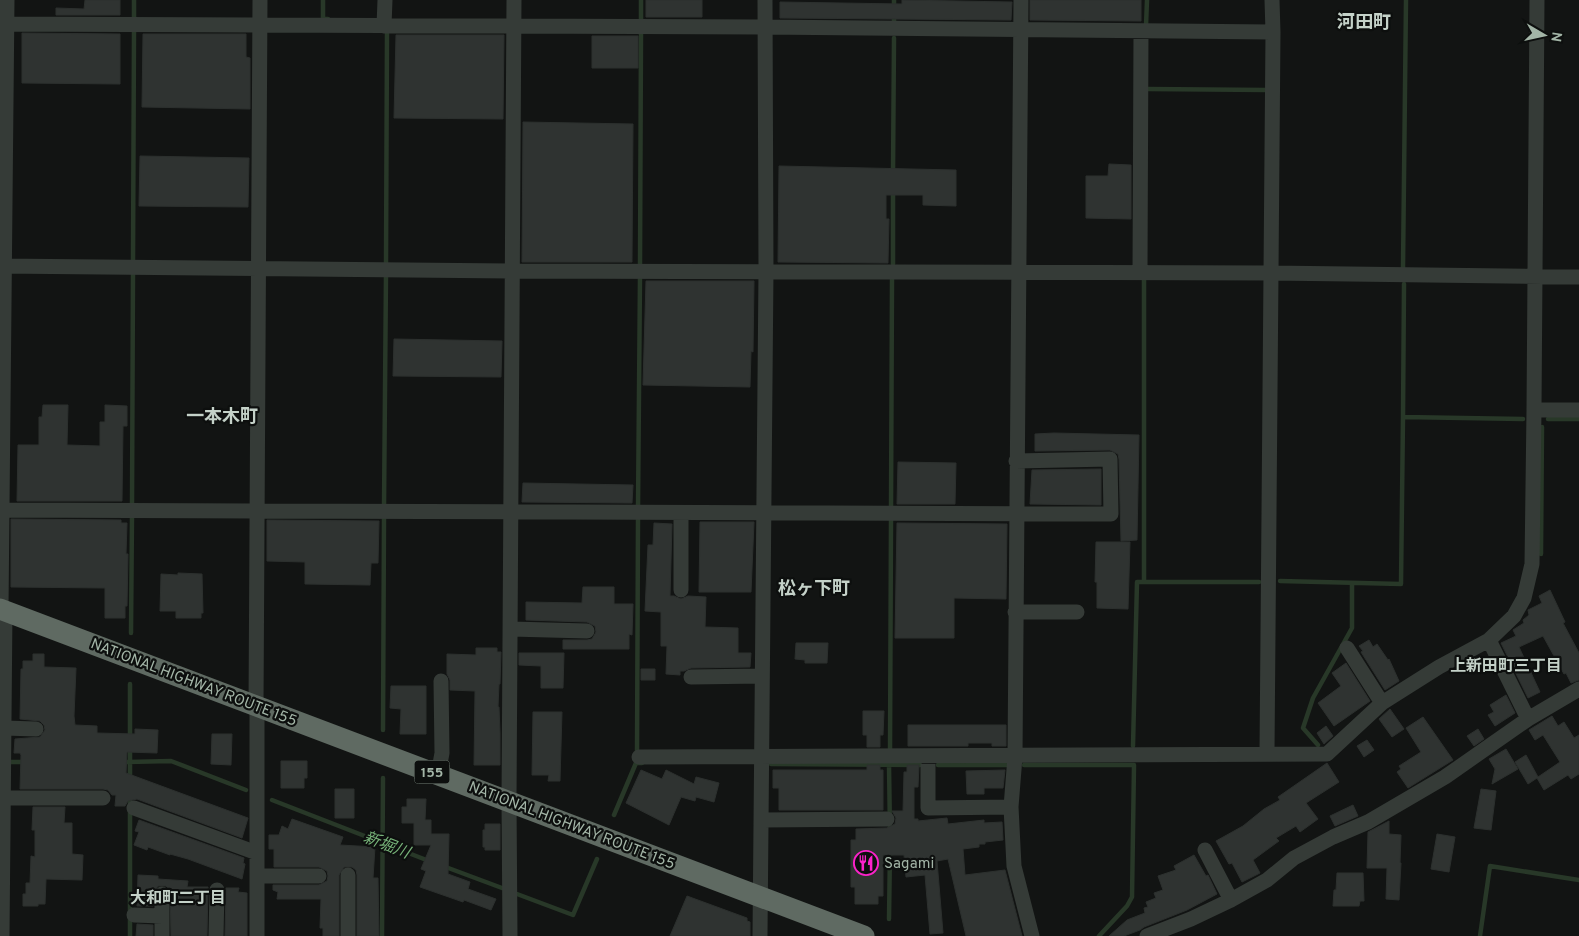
<svg xmlns="http://www.w3.org/2000/svg" width="1579" height="936" viewBox="0 0 1579 936" font-family="Overpass,'Noto Sans JP',sans-serif">
	<style>
		.lines { fill: none; stroke-linecap: round; stroke-linejoin: round }
		.stream { stroke: #283828; stroke-width: 4.5 }
		.building { fill: #2f3331; stroke: #2c302e }
		.minor { stroke: #353b37; stroke-width: 15 }
		.highway { stroke: #5f6a62; stroke-width: 21 }
		.labels { text-anchor: middle; stroke-width: 4.5; stroke-linejoin: round; paint-order: stroke }
		.shield { fill: #0d0f0e; stroke: #768379; stroke-width: 1 }
		.shield-label { font-size: 14px; font-weight: bold; fill: #a3b5a7 }
		.street-label { font-size: 15px; fill: #a3b5a7; stroke: #0d0f0e }
		.poi-label { font-size: 15px; fill: #a3b5a7; stroke: #0d0f0e; text-anchor: start }
		.neighbourhood-label { font-size: 16px; font-weight: bold; fill: #c4d1c8; stroke: #0d0f0e }
		.water-label { font-size: 16px; font-style: italic; fill: #77b379; stroke: #0d0f0e }
		.quarter-label { font-size: 18px; font-weight: bold; fill: #c4d1c8; stroke: #0d0f0e }
	</style>
	<rect width="100%" height="100%" fill="#121413"/>
	<g class="lines">
		<path class="stream" d="M323 0V19H328
			M134 20V0
			M641 22V0
			M894 23V0
			M1146 26 1147 0
			M1147 89 1267 90
			M893 174 894 38
			M133 263 134 29
			M893 264V189
			M386 265 387 31
			M640 267 641 33
			M1403 268 1406 0
			M1403 417 1404 284
			M1548 419H1579
			M132 506 133 272
			M384 507 386 274
			M638 509 640 276
			M891 510 892 278
			M1541 554 1542 427
			M1280 581 1401 584 1403 417 1523 419
			M1144 582V280
			M131 633 132 515
			M383 730 384 517
			M130 740V684
			M1318 745 1303 728 1313 698 1352 628V583
			M1133 746 1137 582H1259
			M637 753 638 519
			M890 753 891 519
			M10 762H27
			M127 762 171 761 246 790
			M771 764 920 765
			M889 765 890 832
			M938 765H1009
			M1024 765H1134L1132 897 1127 906 1099 936
			M130 780V747
			M130 795V936
			M272 800 429 861
			M614 815 636 763H642
			M443 866 502 888
			M517 894 573 915 597 859
			M889 919 890 850
			M382 936 383 778
			M1480 936 1490 866 1579 880"/>
	</g>
	<path class="building" d="M85 0H120V15H56V8L84 9Z
		M646 0H702V17H646Z
		M902 0 1012 2 1011 20 780 18V2L902 4Z
		M1030 0H1141V21L1030 20Z
		M22 33 120 34V84L22 83Z
		M143 34H246V57L250 58V109L142 107Z
		M396 35H504L503 119 394 118Z
		M592 36H638V68H592Z
		M523 122 633 124 632 262H522Z
		M140 156 249 158 248 207 139 206Z
		M1109 164 1131 165V219L1086 218V176H1108Z
		M779 166 956 170V206L923 205V195H886V219H889L888 263 778 262Z
		M646 281H754L753 352 751 351 750 387 643 385Z
		M394 339 502 341 501 377 393 376Z
		M43 405H68L67 445 100 446V422H105V405L127 406V426H123L122 501H17L18 445H39V417H42Z
		M1054 433 1139 435 1137 540 1121 541 1119 459 1118 454 1110 450 1035 451V434Z
		M898 462 956 463 955 504H897Z
		M1101 469V505L1030 504 1032 470Z
		M523 483 633 485 632 503 522 502Z
		M11 519 121 520V523H127L126 554H128L127 606H125V618H105V588L11 587Z
		M267 520 379 521 378 563H371L370 585 305 584V562L267 561Z
		M700 522H754L751 592H699Z
		M654 523 672 524 670 596H674L681 599 688 596 706 597 705 627 738 628V653H751L750 667 691 668 684 671H680V675L666 674 667 646H661V612L645 611 648 545H653Z
		M897 523 1007 524 1006 599 954 598V638H895Z
		M1096 542H1130L1128 609 1097 608V582H1095Z
		M178 573 202 574 203 613H201V618H176V611H160L161 574 178 575Z
		M583 587H614V604H633L632 635 629 634V649H563V640H587L592 639 596 632 595 626 587 622 526 620V602L582 603Z
		M1550 590 1565 622 1563 623 1579 653V680L1571 683 1566 673 1564 674 1543 636 1519 647 1540 692 1528 698 1501 643 1516 636 1513 630 1524 623 1523 620 1529 615 1528 610 1542 603 1539 596Z
		M1369 640 1373 647 1377 644 1388 660 1389 659 1399 681 1385 690 1361 652 1363 651 1359 646Z
		M796 643H828L827 663H805V660L795 659Z
		M476 648H497V652H501L500 684H499L498 707H499L500 733V765H474L475 691 450 690V680L447 674V654L476 655Z
		M519 653H564L563 688H541V666L519 665Z
		M33 654H44V667L76 668 74 716 75 725 97 726V733L135 734V729L158 730 157 753 127 752 126 773 248 818 242 838 137 799 128 801 125 806H115L116 795H112L108 790 103 789H20L21 755 20 753H14L15 739 40 737 45 730 44 725 40 721 20 719 21 669H23V661H33Z
		M1346 663 1370 701 1334 726 1318 703 1341 686 1332 673Z
		M641 669H655V680H641Z
		M391 686H426V734H400L401 709 390 708Z
		M1506 695 1515 713 1495 726 1488 715 1494 712 1490 705Z
		M1390 709 1404 729 1392 737 1379 719Z
		M863 711H884L883 735H880V747H867V735H863Z
		M533 712H562L560 781H548L549 775H532Z
		M1552 716 1558 726 1564 722 1574 738 1579 735V774L1571 779 1568 775 1544 790 1537 778 1528 784 1515 762 1526 755 1538 777 1560 762 1543 735 1535 740 1529 730Z
		M1423 717 1453 760 1408 788 1397 772 1401 769 1399 766 1421 752 1406 728Z
		M908 725H1006V746H992V743H968V746H908Z
		M1326 726 1333 736 1324 744 1317 733Z
		M1478 729 1484 739 1474 746 1467 736Z
		M212 734H232L231 765 211 764Z
		M1367 740 1374 750 1364 757 1357 746Z
		M1506 749 1518 769 1492 784 1495 769 1489 759Z
		M281 761H307V778H304V788H281Z
		M1327 763 1339 782 1306 803 1318 819 1300 832 1296 826 1276 838 1279 841 1253 860 1260 873 1242 882 1232 863 1229 864 1216 841 1243 826 1264 809 1280 800 1278 797Z
		M867 765H880V770H883V810H779V788H773V770H867Z
		M907 765H919L918 787H914V819H918V821L947 818 948 824 984 820V823L1002 822 1003 840 985 842V844H979V847L963 849 965 875 1005 870 1022 936H966L948 859 937 861 943 933 930 934 925 875 906 877 904 855H883V896H878V904H855V887H851V840H856V829L887 828 895 824 896 818 892 811H903L904 772H907Z
		M641 770 662 779 666 770 694 784 696 777 719 783 714 802 696 797 695 801 681 797 669 825 626 803Z
		M1005 770 1003 788H984V794H967L966 771Z
		M335 789H354V818H335Z
		M1481 789 1496 791 1491 830 1474 828Z
		M407 799H426L425 820H431V834H449L448 874 470 882 468 889 496 899 491 910 464 900 463 902 420 887 426 871 421 869 431 845H414V823H402V807H407Z
		M1353 805 1358 816 1335 826 1330 816Z
		M33 807H65L64 823H72V854L83 855 82 880 46 879 45 904H38V906H23V894H26V883H30L31 856 35 857V830H32Z
		M292 819 343 837 340 845 375 847 373 878H378L379 936H357V875L356 870 352 867H344L339 875V936H323V928H320L321 899H277L278 892 273 890V885H319L327 881 328 876 327 871 319 867H274V849H269V835H279L282 826 288 829Z
		M139 820 244 858 243 863 245 864 242 879 188 859 170 854V855L148 847 147 850 134 845 139 832 135 831Z
		M1389 821V834L1401 835 1400 863H1401L1399 900 1386 899 1387 868H1367L1368 832Z
		M485 824H500V850H485V847H483V830H485Z
		M1437 834 1455 837 1449 872 1431 869Z
		M1194 855 1206 876 1208 875 1217 894 1187 910 1144 927 1140 930 1124 936H1109L1127 920 1145 913 1144 908 1148 907 1146 902 1156 898 1154 893 1163 890 1158 876 1176 870 1174 866Z
		M1337 873H1363L1364 901H1360L1359 906H1333L1334 890H1336Z
		M138 875 158 876V879L188 881 187 887H208L207 936H171L170 890 166 886H158L153 894V906H137Z
		M226 888H239L238 892 247 893V936H225Z
		M687 896 747 918V921L750 922V936H670Z
		M137 924 153 925V936H136Z"/>
	<g class="lines">
		<path class="minor" d="M1021 0 1015 757 1011 807 1014 866 1032 936
			M0 24 764 27 1273 32 1272 0
			M384 26 385 0
			M0 266 513 271 1271 273 1579 277
			M1140 273 1141 31
			M1534 410 1537 0
			M3 510 1111 514 1110 459 1016 461
			M681 590V513
			M1 609 7 0
			M1015 612H1077
			M511 629 587 631
			M1489 640 1528 719
			M1347 648 1382 703
			M691 677 762 676
			M256 706 260 0
			M4 728 36 729
			M1267 753 1273 32
			M928 756V808L1011 807
			M639 757 1327 754 1382 703 1439 667 1489 640 1514 616 1524 598 1532 564 1534 410H1579
			M438 775 442 753 441 681
			M3 798H103
			M134 808 257 853
			M761 820 887 819
			M1205 850 1231 900
			M257 876H319
			M162 894V936
			M134 915 162 916
			M2 936 5 611
			M216 936 217 890
			M257 936V706
			M348 936V875
			M510 936 509 801 514 0
			M760 936 766 271 765 0
			M1147 936 1191 919 1231 900 1267 880 1294 858 1333 837 1368 822 1445 777 1528 719 1579 689"/>
		<path class="highway" d="M0 609 864 936"/>
	</g>
	<defs>
		<symbol id="restaurant-ring" viewBox="-11 -11 22 22"><circle r="9.5" fill="#0d0f0e" stroke="#fc22ca" stroke-width="1.5"/><path d="M-5-6h1v4h1v-4h1v4h1v-4h1v5L-1.5 .5V6h-2V.5L-5-1ZM5-6V6H3V1.5H1.5Q1.5-4 5-6Z" fill="#fc22ca"/></symbol>
	</defs>
	<g fill-rule="evenodd">
		<use href="#restaurant-ring" x="852" y="849" width="28" height="28"/>
	</g>
	<g class="labels">
		<rect class="shield" x="414.5" y="760.5" width="35" height="23" rx="4"/>
		<g class="shield-label">
			<text x="432" y="777">155</text>
		</g>
		<g class="street-label">
			<text transform="translate(194 682) rotate(21)" y="5">NATIONAL HIGHWAY ROUTE 155</text>
			<text transform="translate(572 825) rotate(21)" y="5">NATIONAL HIGHWAY ROUTE 155</text>
		</g>
		<g class="poi-label">
			<text x="884" y="868">Sagami</text>
		</g>
		<g class="neighbourhood-label">
			<text x="1506" y="671">上新田町三丁目</text>
			<text x="178" y="903">大和町二丁目</text>
		</g>
		<g class="water-label">
			<text transform="translate(387 844) rotate(21)" y="6">新堀川</text>
		</g>
		<g class="quarter-label">
			<text x="1364" y="28">河田町</text>
			<text x="222" y="422">一本木町</text>
			<text x="814" y="594">松ヶ下町</text>
		</g>
	</g>
	<g transform="translate(1544 35) rotate(99)" stroke="#0d0f0e" stroke-width="4" paint-order="stroke">
	<path d="M0-4L9 19L0 12L-9 19Z" fill="#a3b5a7"/>
	<text y="-8" font-size="14" font-weight="bold" text-anchor="middle" fill="#a3b5a7">N</text>
	</g>
</svg>
